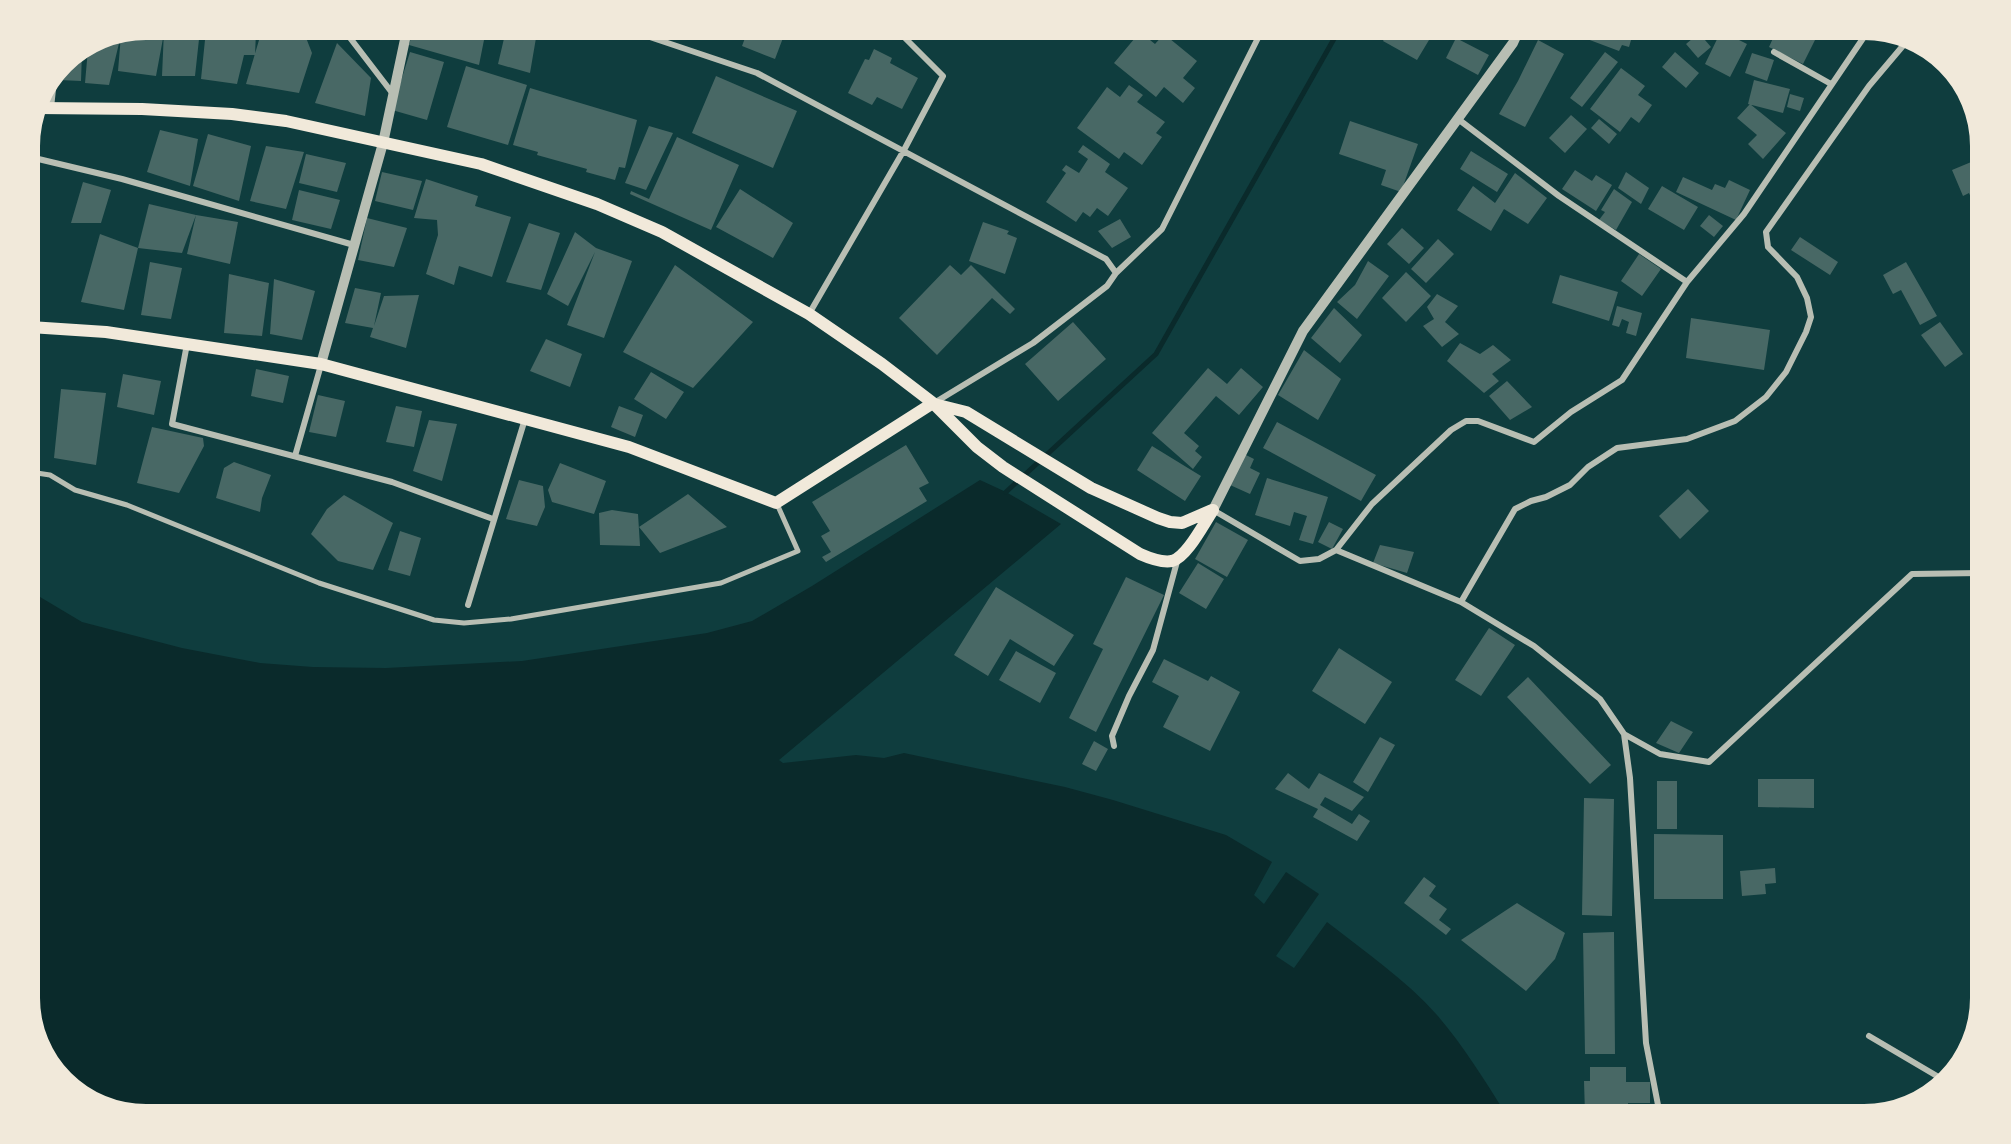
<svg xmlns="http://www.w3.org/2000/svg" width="2011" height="1144" viewBox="0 0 2011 1144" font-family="'Open Sans',sans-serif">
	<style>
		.water { fill: #0a2a2b }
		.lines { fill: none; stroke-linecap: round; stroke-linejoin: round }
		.stream { stroke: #0a2a2b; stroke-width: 5 }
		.building { fill: #486865 }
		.pedestrian { stroke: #b8beb3; stroke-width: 5 }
		.minor { stroke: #b8beb3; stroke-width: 6 }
		.tertiary { stroke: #b8beb3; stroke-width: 10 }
		.secondary { stroke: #f1e9da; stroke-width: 12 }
	</style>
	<rect width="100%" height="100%" fill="#0f3d3e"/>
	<path class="water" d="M980 480 1006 492 1061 524 779 760 783 763 856 755 884 758 904 753 1065 787 1113 800 1226 835 1272 862 1254 895 1264 904 1286 872 1319 894 1276 956 1294 968 1327 922C1364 951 1405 979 1437 1015 1463 1045 1485 1081 1506 1114H147L89 1099 46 1056 30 1004V591L82 622 182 648 260 663 313 667 386 668 522 661 707 633 752 621 812 586Z"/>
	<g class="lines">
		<path class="stream" d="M1006 492 1156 354 1339 30"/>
	</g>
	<path class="building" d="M164 30H200L195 76H162Z
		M206 30H250L256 32 255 55H244L237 84 201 79Z
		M262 30H303L312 53 299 93 246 84Z
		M353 30H361L359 39Z
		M413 30H486L479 65 409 45Z
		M506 30 536 38 530 73 498 64Z
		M748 30H786L775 59 742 46Z
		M1389 30H1435L1417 60 1383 41Z
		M1549 30H1566L1559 38Z
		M1591 30H1634L1629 47 1622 45 1619 51 1587 39Z
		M1654 30H1671L1664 38Z
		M1762 30H1810L1818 34 1803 64 1769 47 1774 36Z
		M1817 30H1839L1834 40Z
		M1721 31 1747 44 1730 77 1705 64Z
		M138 32 164 33 156 76 118 71 121 35Z
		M1140 32 1155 44 1164 34 1197 61 1183 78 1195 88 1183 103 1164 87 1156 97 1114 63Z
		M1699 33 1711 47 1698 58 1686 44Z
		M121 35 109 85 85 83 88 49 102 39Z
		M1456 38 1489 55 1478 75 1446 58Z
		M1538 40 1564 54 1525 127 1499 114 1518 81Z
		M337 43 371 78 365 116 315 103Z
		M874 49 892 58 890 63 918 78 902 109 877 97 872 105 848 93 865 59 869 60Z
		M82 52 81 81 59 80 60 71 64 64Z
		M410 52 444 62 427 120 392 110Z
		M1605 52 1618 62 1582 107 1570 98Z
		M1675 52 1699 73 1686 88 1662 67Z
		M1752 53 1774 60 1767 81 1745 73Z
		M466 66 527 85 508 145 447 127Z
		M1621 68 1645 86 1638 95 1652 105 1639 123 1631 117 1620 132 1590 109Z
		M716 76 797 111 773 168 692 133Z
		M1754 80 1790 89 1783 113 1748 104Z
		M1129 85 1143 95 1137 102 1165 122 1156 133 1162 137 1142 165 1124 152 1119 159 1077 128 1107 87 1120 97Z
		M530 88 637 120 625 168 619 167 615 180 586 172 587 169 537 155 538 152 513 145Z
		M1790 94 1804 98 1800 111 1787 107Z
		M1750 104 1786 133 1763 159 1748 144 1757 135 1737 118Z
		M1571 115 1587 129 1565 153 1549 138Z
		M1599 119 1617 134 1609 144 1591 128Z
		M1350 121 1418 144 1401 192 1381 185 1386 170 1339 154Z
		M649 126 673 133 646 190 625 183Z
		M160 130 198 139 190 186 147 172Z
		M208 134 251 146 239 201 193 186Z
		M677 137 739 165 711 230 630 194 631 191 649 199Z
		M1083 145 1110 164 1105 172 1128 188 1108 216 1097 208 1090 217 1083 212 1076 222 1046 202 1066 173 1062 170 1066 165 1079 173 1088 159 1078 152Z
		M266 146 304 152 286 209 250 201Z
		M1471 151 1508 174 1497 192 1460 169Z
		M306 154 346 163 337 192 299 183Z
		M1976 160 1981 171V221L1969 193 1963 196 1952 170Z
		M1575 170 1592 181 1596 175 1612 185 1596 211 1562 189Z
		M382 172 422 181 413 210 375 201Z
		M1626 172 1649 188 1641 204 1618 188Z
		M1515 173 1547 198 1528 224 1504 209 1491 231 1457 210 1473 186 1495 203Z
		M1683 177 1712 190 1715 184 1725 188 1729 180 1750 190 1736 220 1676 192Z
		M426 179 478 196 475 206 511 217 492 277 459 266 454 285 426 274 438 235 437 220 414 218Z
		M83 182 111 190 101 223H71Z
		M1662 186 1698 207 1684 230 1648 209Z
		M740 189 793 223 773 258 716 227Z
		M1614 189 1632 202 1616 230 1599 220 1605 212 1601 210Z
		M299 190 340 200 331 229 292 220Z
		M149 204 196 215 182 253 138 248Z
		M196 215 238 222 230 264 187 254Z
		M1709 215 1723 226 1714 237 1700 226Z
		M367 218 407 228 394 267 358 260Z
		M1120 219 1131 237 1112 248 1098 231Z
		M983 222 1009 231 1007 234 1017 238 1005 274 969 261Z
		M529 223 560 233 541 290 506 282Z
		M1402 228 1424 248 1409 264 1387 244Z
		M575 232 596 248 632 261 604 338 567 325 595 252 568 306 547 294Z
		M100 234 138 248 124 310 81 302Z
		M1800 237 1838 262 1830 275 1791 250Z
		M1438 239 1454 254 1426 283 1411 269Z
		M1639 254 1661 269 1642 296 1621 281Z
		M1368 261 1389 276 1357 319 1337 302 1355 285Z
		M150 262 182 268 171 319 141 315Z
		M1906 262 1937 316 1920 325 1901 290 1893 294 1883 275Z
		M675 265 753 322 693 388 623 352Z
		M950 265 961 275 971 265 1015 309 1010 314 992 298 937 355 899 318Z
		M1406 272 1431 296 1406 322 1382 298Z
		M229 274 269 283 262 336 224 333Z
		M1560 275 1618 292 1609 321 1552 303Z
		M274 279 315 291 302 340 270 334Z
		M355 288 381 293 374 326 384 296 419 295 406 348 370 337 373 328 345 323Z
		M1437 294 1458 306 1445 322 1459 334 1442 347 1423 326 1434 319 1427 307Z
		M1617 306 1642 313 1636 336 1626 333 1629 322 1622 319 1619 327 1612 325Z
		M1334 308 1362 335 1340 363 1311 338Z
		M1691 318 1770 330 1764 370 1686 358Z
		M1073 322 1106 359 1058 401 1025 364Z
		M1940 322 1963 354 1945 367 1921 335Z
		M546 339 582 354 570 387 530 371Z
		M1460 343 1480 354 1493 345 1511 360 1492 374 1499 381 1484 393 1447 361Z
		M1304 350 1341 379 1318 420 1278 395Z
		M1208 368 1227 384 1241 368 1263 387 1239 415 1216 396 1184 433 1199 446 1195 451 1202 457 1193 469 1152 433Z
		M256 369 289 376 283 403 251 396Z
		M651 372 684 392 666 419 634 399Z
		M123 374 161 381 154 415 117 407Z
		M1507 381 1532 407 1510 420 1489 396Z
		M61 389 106 393 96 465 54 458Z
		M318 395 345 401 336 437 309 432Z
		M396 406 422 411 414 447 386 442Z
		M619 406 643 415 635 437 611 427Z
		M429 420 457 424 442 481 413 471Z
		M1277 422 1376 475 1361 501 1263 448Z
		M152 427 203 438 204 446 179 493 137 483Z
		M906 445 929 483 919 488 927 501 826 562 822 557 831 552 821 536 830 531 812 502Z
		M1152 446 1201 476 1185 501 1137 470Z
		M1244 454 1254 459 1250 468 1260 473 1250 494 1230 485Z
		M234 462 271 475 262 498 260 512 216 498 224 468Z
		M560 463 606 481 594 514 552 502 548 490Z
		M1267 478 1328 497 1313 544 1299 540 1307 516 1294 512 1290 526 1255 515Z
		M519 480 543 486 545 507 537 526 506 519Z
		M1688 489 1709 511 1680 539 1659 516Z
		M688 494 727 527 660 553 639 527Z
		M344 495 393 523 373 570 338 561 311 534 327 509Z
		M612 510 638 514 640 546 600 545 599 513Z
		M1216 522 1248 540 1227 577 1195 559Z
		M1329 522 1343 529 1332 549 1318 542Z
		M400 531 421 538 410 576 388 570Z
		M1380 545 1414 552 1407 573 1373 563Z
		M1198 563 1224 579 1206 609 1179 593Z
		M1126 577 1164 595 1096 732 1069 718 1103 649 1093 644Z
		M996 587 1074 635 1054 666 1010 639 988 676 954 655Z
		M1489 628 1515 645 1481 696 1455 680Z
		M1339 648 1392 682 1365 724 1312 691Z
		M1016 651 1056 673 1040 703 999 680Z
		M1164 659 1208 681 1211 676 1240 692 1210 751 1163 727 1179 696 1152 682Z
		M1528 677 1611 765 1590 784 1507 697Z
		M1671 721 1693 732 1679 753 1656 743Z
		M1380 737 1395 745 1368 792 1353 782Z
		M1094 741 1108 749 1096 771 1082 764Z
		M1288 773 1309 789 1319 773 1364 797 1352 811 1325 797 1320 805 1352 824 1359 814 1370 821 1357 841 1313 817 1318 809 1275 789Z
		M1758 779H1814V808L1758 807Z
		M1657 781H1677V829H1657Z
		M1584 798 1614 799 1612 916 1582 915Z
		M1654 834 1723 835V899H1654Z
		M1775 868 1776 883 1765 884 1766 894 1742 896 1740 871Z
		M1424 877 1436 886 1429 896 1447 909 1439 920 1451 929 1446 935 1404 903Z
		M1517 903 1565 933 1555 959 1526 991 1461 940Z
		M1614 932 1615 1054H1585L1583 933Z
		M1590 1067H1626V1082H1650V1103H1628V1114H1585L1584 1081H1590Z"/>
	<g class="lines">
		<path class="pedestrian" d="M30 472 50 475 75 490 127 505 319 583 434 620 464 623 511 619 721 583 798 551 777 504"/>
		<path class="minor" d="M344 30 393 94
			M629 30 757 73 1106 259 1116 273
			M1774 52 1831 84
			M51 108 54 80
			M1458 119 1559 196 1687 282
			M30 157 122 179 354 245
			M809 314 904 150 943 76 897 30
			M187 344 172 424 392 482 493 519
			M934 403 1033 343 1107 286 1116 273 1162 229 1262 30
			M295 456 321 365
			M1213 510 1300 561 1319 559 1336 550 1372 504 1451 430 1466 421H1478L1534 442 1571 412 1622 380 1687 282 1744 214 1868 31
			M1336 550 1461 602 1534 646 1600 699 1624 734 1630 778 1646 1043 1658 1105 1662 1114
			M1461 602 1515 509 1531 501 1546 497 1570 485 1588 467 1617 448 1687 439 1735 421 1766 397 1786 372 1806 332 1811 317 1807 298 1797 277 1768 247 1766 232 1869 86 1907 41
			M468 605 525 419
			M1624 734 1660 754 1709 762 1912 574 1981 573
			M1114 746 1112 736 1129 696 1153 650 1178 558
			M1869 1036 1942 1079"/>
		<path class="tertiary" d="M321 364 383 143 407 30
			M1213 510 1303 331 1513 43 1519 30"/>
		<path class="secondary" d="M38 108 142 109 232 114 286 121 481 164 597 204 662 232 809 314 882 364 933 403 977 447 1003 467 1140 554C1149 558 1161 563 1172 561 1187 557 1204 523 1213 510
			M30 327 106 332 321 364 629 447 776 503 933 403
			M934 404 966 412 1091 488 1158 518 1170 522 1182 523 1212 510"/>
	</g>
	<path d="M0 0H2011V1144H0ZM146 40H1864A106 106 0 0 1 1970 146V998A106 106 0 0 1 1864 1104H146A106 106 0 0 1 40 998V146A106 106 0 0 1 146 40Z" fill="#f1e9da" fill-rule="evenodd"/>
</svg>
